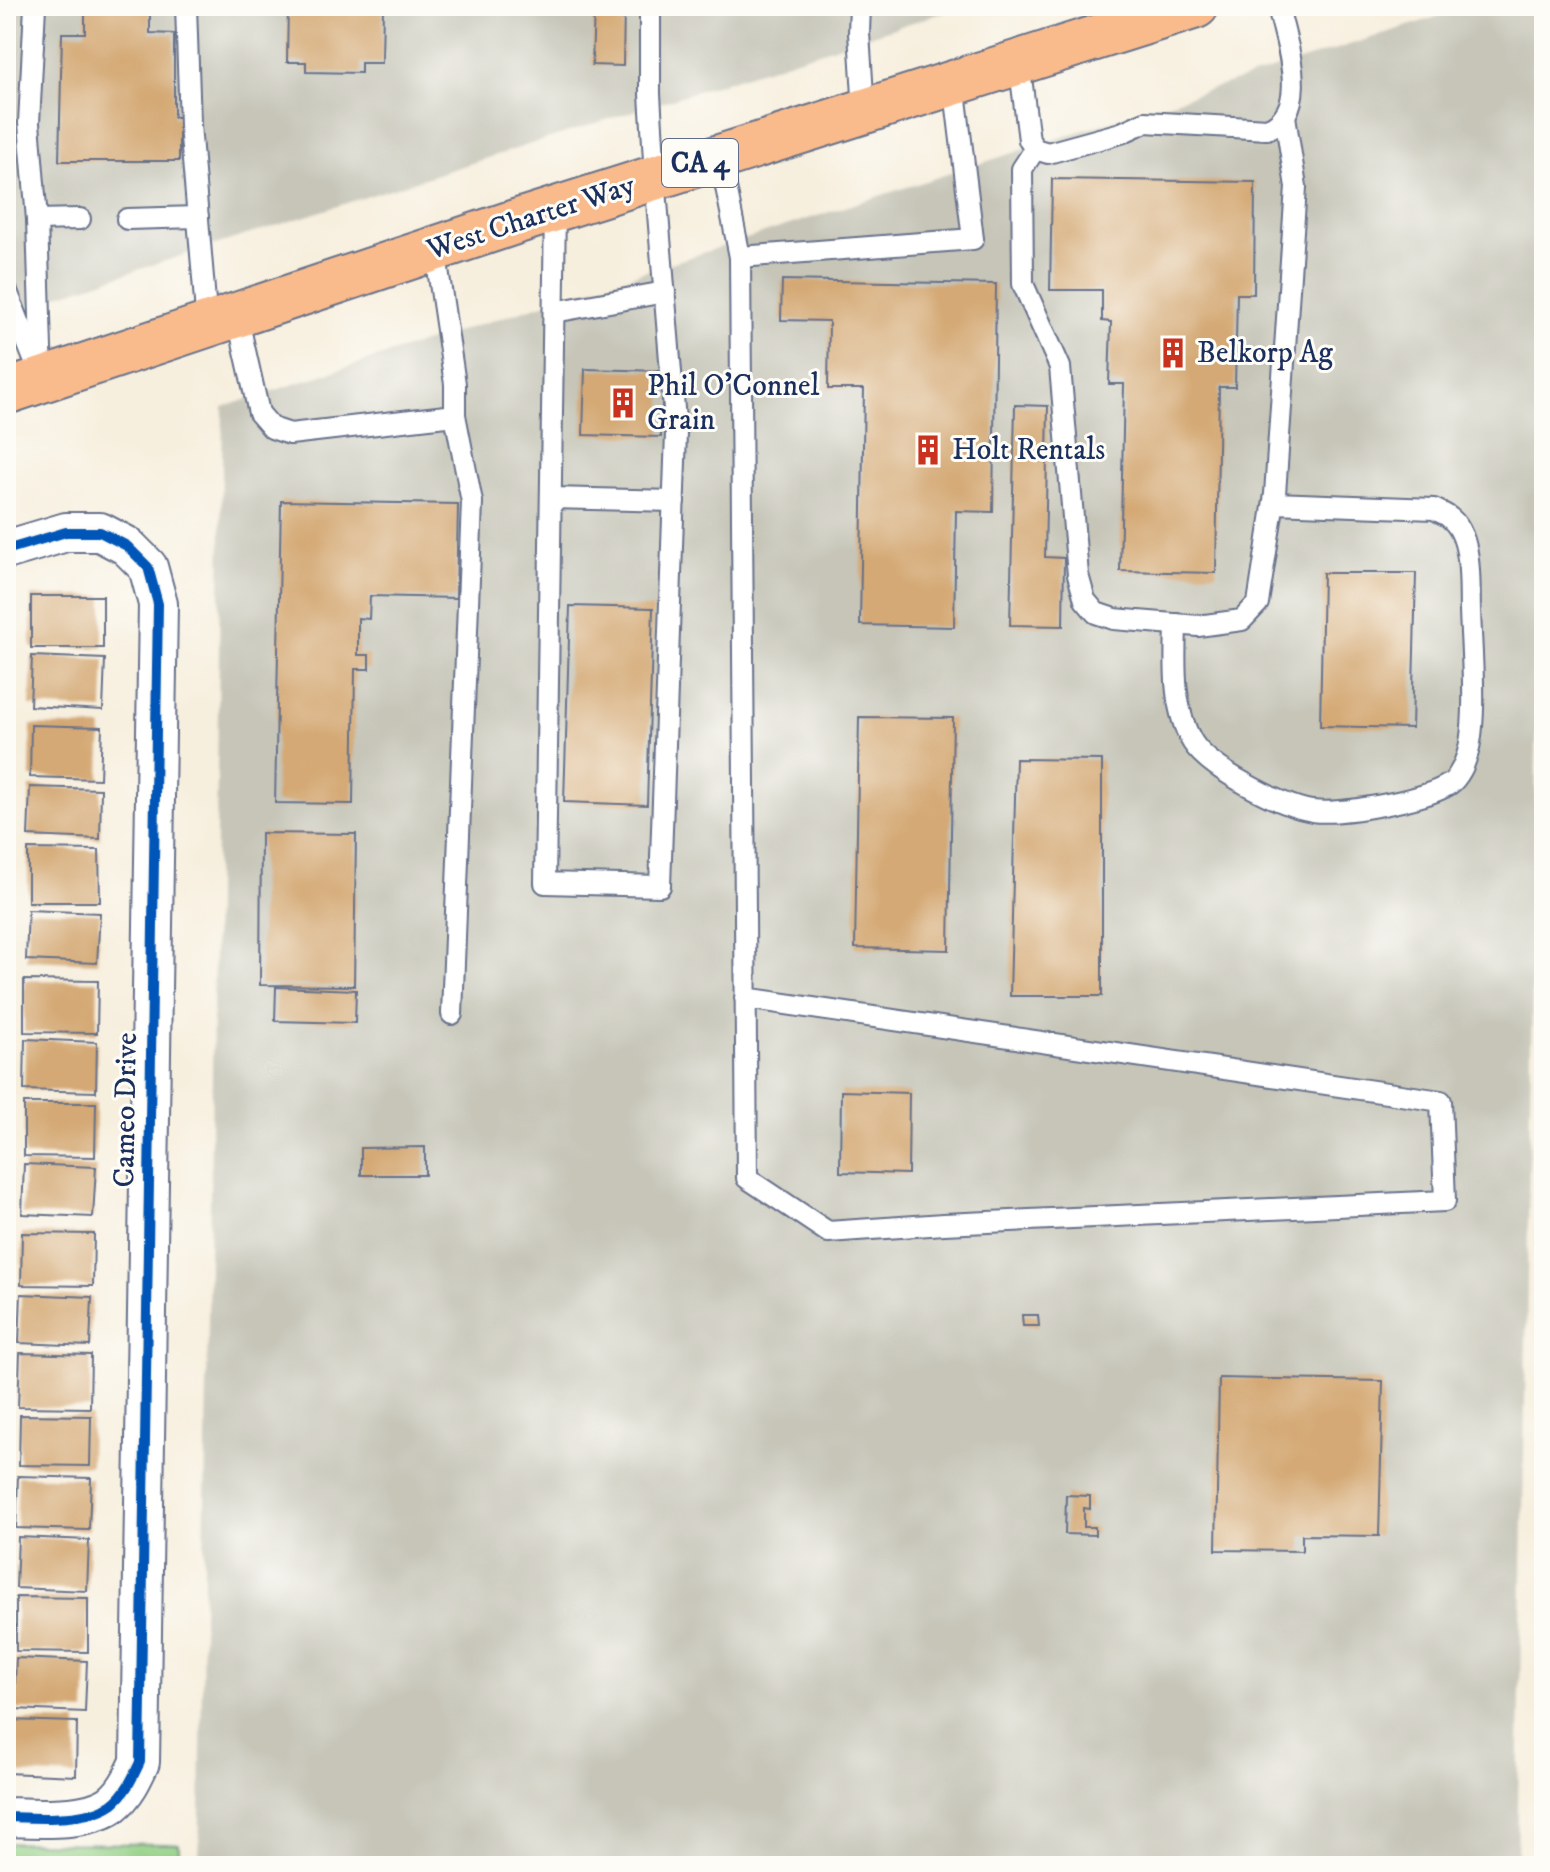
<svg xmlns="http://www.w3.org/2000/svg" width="1550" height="1872" viewBox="0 0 1550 1872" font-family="'IM FELL DW Pica',serif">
<rect width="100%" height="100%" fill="#fdfcf7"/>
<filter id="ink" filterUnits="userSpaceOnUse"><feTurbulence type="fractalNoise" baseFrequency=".0125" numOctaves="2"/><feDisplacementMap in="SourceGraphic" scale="16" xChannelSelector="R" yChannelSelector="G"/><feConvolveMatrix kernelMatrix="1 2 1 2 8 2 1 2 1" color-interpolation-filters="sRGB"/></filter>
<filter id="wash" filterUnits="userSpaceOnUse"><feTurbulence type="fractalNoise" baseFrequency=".006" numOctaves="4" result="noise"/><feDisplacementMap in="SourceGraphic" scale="32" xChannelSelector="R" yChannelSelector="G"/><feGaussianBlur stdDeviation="1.8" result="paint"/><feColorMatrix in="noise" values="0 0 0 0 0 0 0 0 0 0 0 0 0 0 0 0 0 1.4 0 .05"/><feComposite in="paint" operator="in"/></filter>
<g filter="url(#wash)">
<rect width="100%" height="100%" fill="#f7efde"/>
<g fill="#c6c5b8">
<polygon points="6,6 963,6 6,312"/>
<polygon points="1470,6 1544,6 1544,301 1517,1866 199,1866 223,407"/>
</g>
<polygon fill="#93cf84" stroke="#577f71" stroke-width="2" points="6,1843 179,1844 179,1866 6,1866"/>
<g id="blocks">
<g fill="#d4a975">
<polygon points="85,6 150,6 150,33 174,34 174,117 179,117 179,161 59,161 62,33 85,33"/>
<polygon points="288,6 383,6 382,63 361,63 361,73 306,72 306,62 287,62"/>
<polygon points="594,6 624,6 623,66 592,65"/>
<polygon points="1052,179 1255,182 1254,294 1237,294 1235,387 1219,387 1216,573 1120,571 1124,384 1109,384 1111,322 1102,321 1102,290 1050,290"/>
<polygon points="782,280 996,284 993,512 956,511 954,627 860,625 864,389 828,389 829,321 781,320"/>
<polygon points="585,369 663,371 661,437 583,435"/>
<polygon points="1015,405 1048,406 1045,557 1064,558 1063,626 1010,625"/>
<polygon points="281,501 458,504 456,598 370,596 369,619 358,618 358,655 369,655 369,669 355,669 353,804 275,803"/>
<polygon points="1323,573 1416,573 1412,728 1320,726"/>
<rect x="31" y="596" width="72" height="52"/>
<polygon points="570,606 653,608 647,805 564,802"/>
<polygon points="32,656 105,659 103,710 30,706"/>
<polygon points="859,717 953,718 949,950 855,948"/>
<polygon points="31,725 102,727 100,779 30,777"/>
<polygon points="1016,759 1102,760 1102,996 1010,996"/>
<polygon points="30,787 101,789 100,839 28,836"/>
<polygon points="261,833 356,834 354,986 260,985"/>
<polygon points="28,849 99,850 100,902 28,902"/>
<polygon points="28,910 100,913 97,963 26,960"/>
<polygon points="24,980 98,981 97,1033 24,1032"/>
<polygon points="276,987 356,990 355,1023 275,1021"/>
<polygon points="25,1039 97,1042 96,1092 24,1090"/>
<polygon points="841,1091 909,1093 908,1174 840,1172"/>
<polygon points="24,1103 96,1103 95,1157 24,1156"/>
<polygon points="425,1147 425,1175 361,1175 361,1148"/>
<polygon points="24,1164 96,1167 93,1217 22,1214"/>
<polygon points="22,1233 94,1234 93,1286 21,1285"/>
<polygon points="21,1294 92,1297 90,1346 19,1343"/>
<polygon points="1022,1315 1038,1315 1039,1326 1023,1326"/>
<polygon points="20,1353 91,1355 90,1408 18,1407"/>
<polygon points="1219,1378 1383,1381 1379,1536 1302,1535 1302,1551 1216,1550"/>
<polygon points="20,1415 91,1416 90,1466 19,1465"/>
<polygon points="18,1476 91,1478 89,1530 16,1528"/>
<polygon points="1066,1495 1090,1496 1090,1509 1084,1508 1084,1527 1095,1527 1095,1535 1065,1534"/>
<polygon points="18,1537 89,1540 87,1591 16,1588"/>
<polygon points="16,1597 88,1598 88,1652 16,1651"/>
<polygon points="16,1658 87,1661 85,1712 14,1709"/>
<polygon points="6,1720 77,1722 76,1776 6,1773"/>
</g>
</g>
</g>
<g filter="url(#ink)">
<use href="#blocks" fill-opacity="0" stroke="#68728b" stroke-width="2"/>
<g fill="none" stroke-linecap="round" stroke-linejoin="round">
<g stroke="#68728b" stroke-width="24">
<g id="service">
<polyline points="35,6 29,123 37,220 42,380"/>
<polyline points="186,6 190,125 207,325"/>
<polyline points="860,6 859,33 864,111"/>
<path d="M1019,62L1029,140L1035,149L1048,153L1121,133L1145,122L1267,129C1313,111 1285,41 1278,6"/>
<polyline points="1035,149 1022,169 1023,284 1060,367 1078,575 1085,600 1096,613 1114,619 1198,626 1242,620 1258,603 1275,494 1296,187 1285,116"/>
<polyline points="720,157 740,257 973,239 954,83"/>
<polyline points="555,209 545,883 660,886 676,433 655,177 650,94 650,6"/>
<polyline points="127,219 198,217"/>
<polyline points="37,220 80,219"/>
<polyline points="740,257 747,1178 828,1232 944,1224 1445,1201 1441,1101 745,998"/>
<polyline points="6,289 37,367"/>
<polyline points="554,312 665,292"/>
<polyline points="237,315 259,413 272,428 290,434 455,415 455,384 435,249"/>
<polyline points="551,498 674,501"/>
<path d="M1176,624C1175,662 1172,709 1193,743C1210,769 1281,806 1312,811C1341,815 1424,800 1448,785C1455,782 1463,768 1465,761C1479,728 1471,648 1470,610C1469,584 1473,536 1450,518C1446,514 1439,512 1434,509L1274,503"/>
<polyline points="452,1014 472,502 455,415"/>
</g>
</g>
<g stroke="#68728b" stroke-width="42">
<path id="minor" d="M6,550L66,532H100L127,546L148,567L158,604L140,1762C133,1777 126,1793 112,1804C86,1822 36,1818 6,1817"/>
</g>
<g stroke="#68728b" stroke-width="48">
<polyline id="trunk" points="6,392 515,222 1196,6"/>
</g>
<use href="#service" stroke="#fff" stroke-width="20"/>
<use href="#minor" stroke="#fff" stroke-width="38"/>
<use href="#trunk" stroke="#fabb8c" stroke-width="44"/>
<g stroke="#fdfcf7" stroke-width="15">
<path id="cycleway" d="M6,550L66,532H100L127,546L148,567L158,604L140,1762C133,1777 126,1793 112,1804C86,1822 36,1818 6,1817"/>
</g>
<use href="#cycleway" stroke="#0057b8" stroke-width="10"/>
</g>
</g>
<defs>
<g id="building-bare" transform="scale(2.4)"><path d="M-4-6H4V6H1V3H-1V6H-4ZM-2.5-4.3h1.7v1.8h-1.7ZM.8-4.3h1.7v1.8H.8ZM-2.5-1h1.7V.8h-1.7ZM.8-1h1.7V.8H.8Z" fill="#c8321e" stroke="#fdfcf7" stroke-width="2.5" paint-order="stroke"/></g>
</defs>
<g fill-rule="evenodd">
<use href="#building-bare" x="1173" y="353"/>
<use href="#building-bare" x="623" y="403"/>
<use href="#building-bare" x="928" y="450"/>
</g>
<g text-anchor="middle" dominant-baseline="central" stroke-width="6" stroke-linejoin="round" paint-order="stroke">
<rect fill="#fdfcf7" stroke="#5f6c8c" stroke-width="2" x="662" y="139" width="76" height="48" rx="6"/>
<g font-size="28" font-weight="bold" fill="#1b2f5e">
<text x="700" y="163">CA 4</text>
</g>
<g font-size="30" fill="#1b2f5e" stroke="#fdfcf7">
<text transform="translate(531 218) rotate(-18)">West Charter Way</text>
<text transform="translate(126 1110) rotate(-89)">Cameo Drive</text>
</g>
<g font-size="30" fill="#1b2f5e" stroke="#fdfcf7" text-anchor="start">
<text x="1197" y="353">Belkorp Ag</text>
<text x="647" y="386">Phil O'Connel<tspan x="647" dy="34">Grain</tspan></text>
<text x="952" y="450">Holt Rentals</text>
</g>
</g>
<rect width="1550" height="1872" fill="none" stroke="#fdfcf7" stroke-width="32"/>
</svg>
